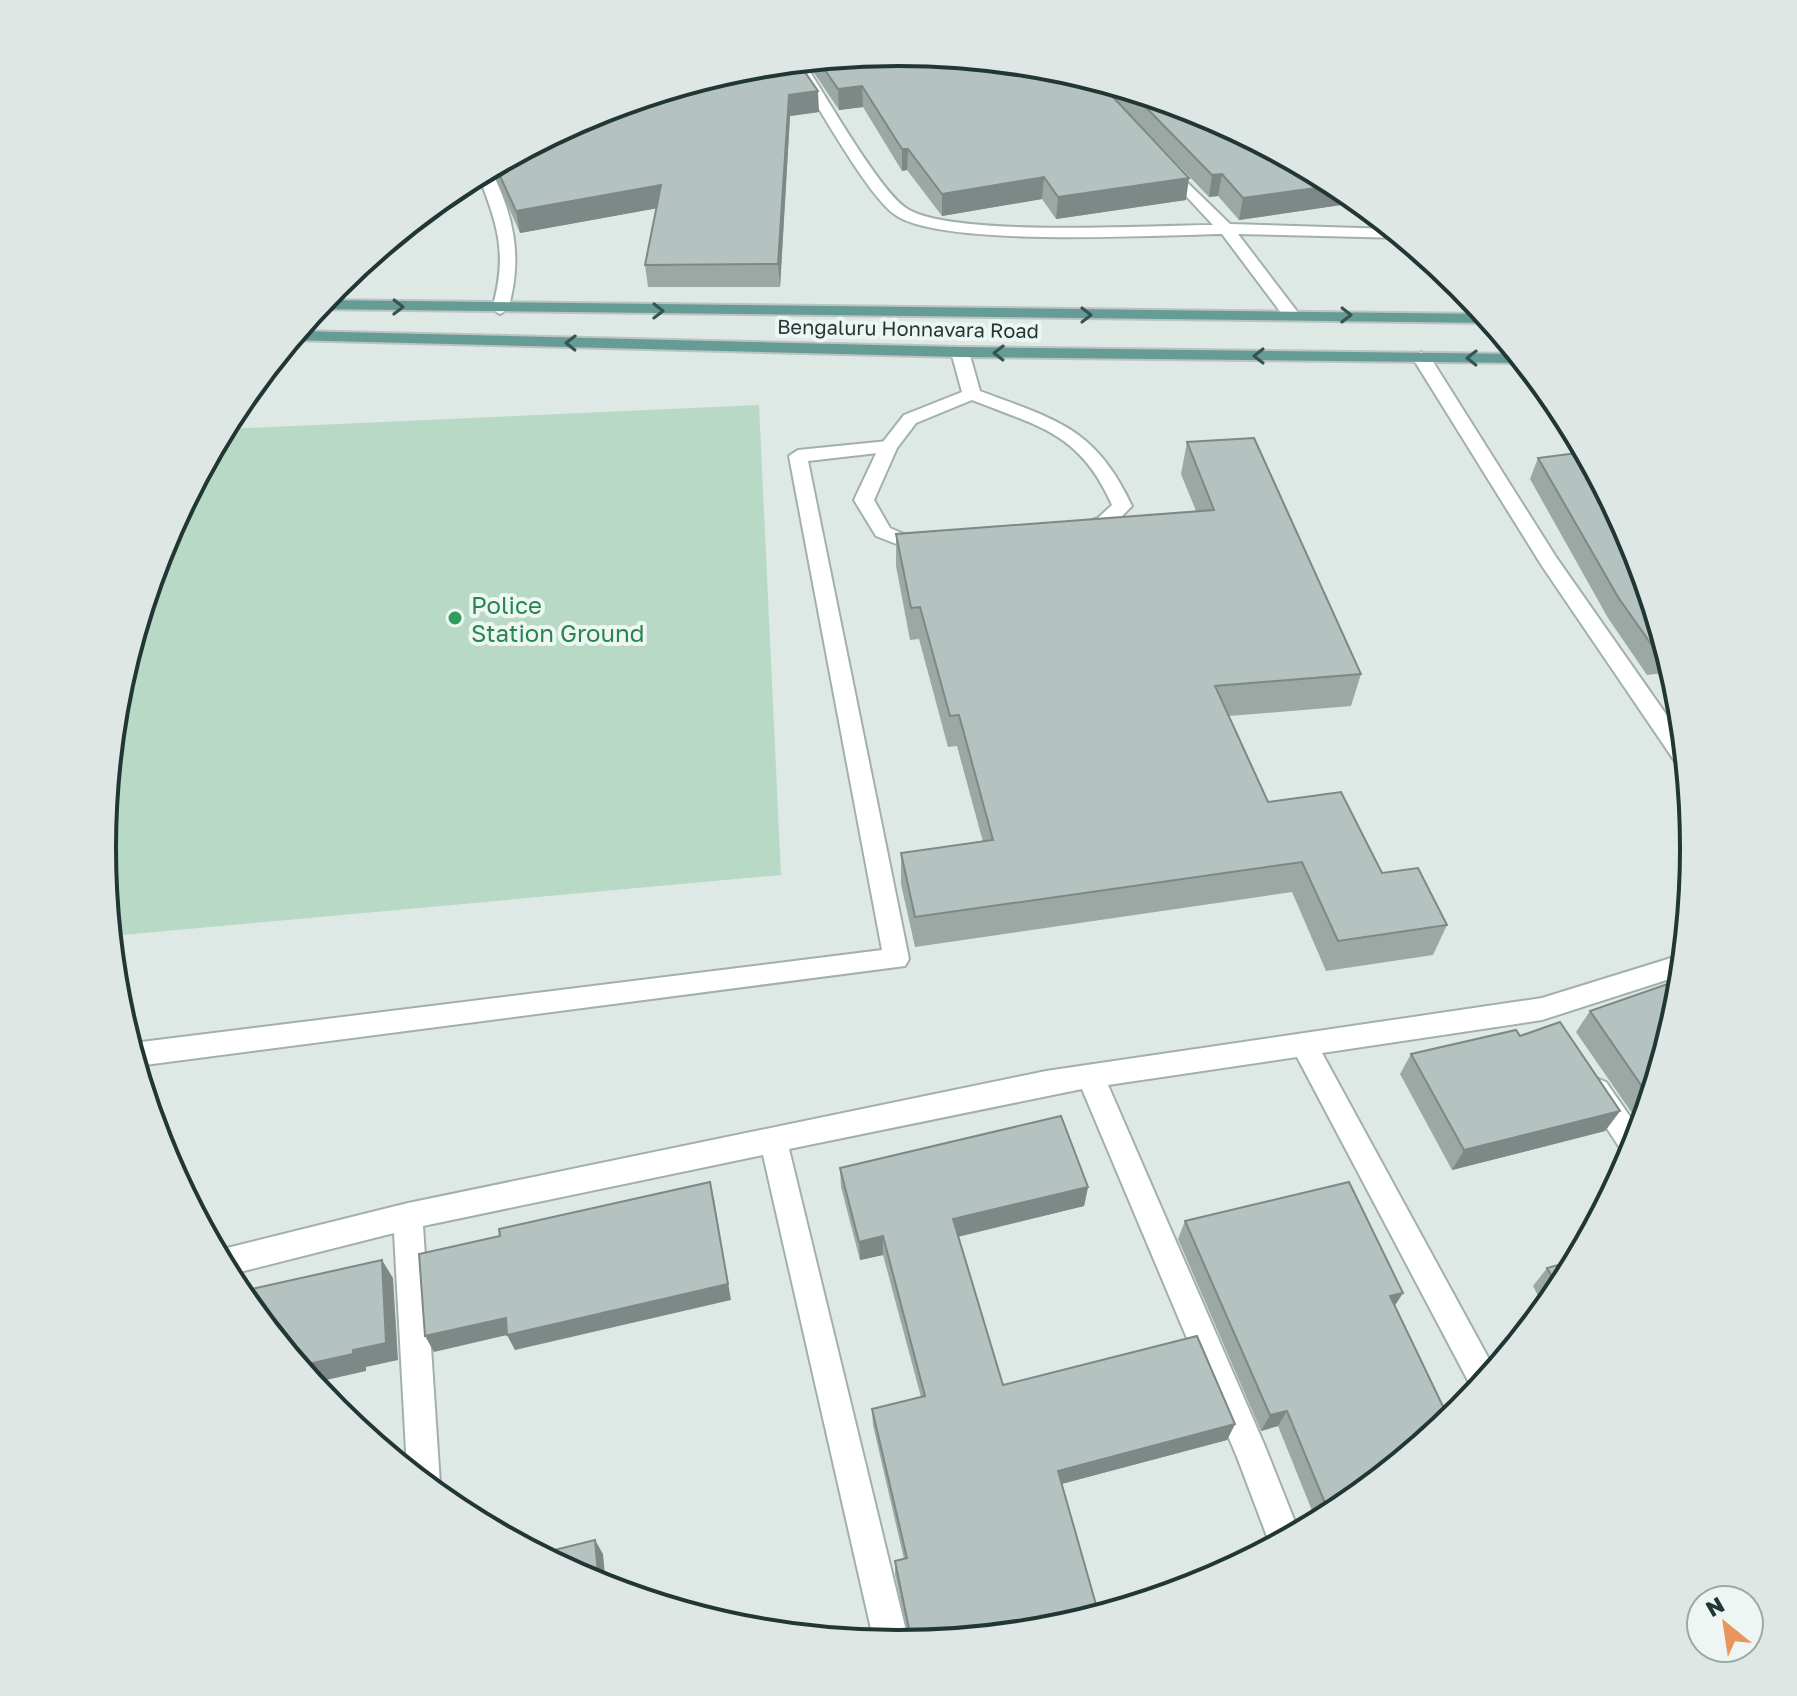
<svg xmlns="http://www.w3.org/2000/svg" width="1797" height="1696" viewBox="0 0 1797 1696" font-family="'Golos Text',sans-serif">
<rect width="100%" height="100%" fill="#dee9e6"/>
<polygon fill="#b8d9c6" points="759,405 781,875 111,936 103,848 118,692 163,543 224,429"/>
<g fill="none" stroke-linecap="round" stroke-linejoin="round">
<g stroke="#a2b0ad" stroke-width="4">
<path id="service" d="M960,347L969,352L980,391C1056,420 1095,427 1132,506L1112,526L1064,543L917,552L876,536L854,500L879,447L904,415L962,392L951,352ZM972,400C1040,427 1080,433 1112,505L1098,518L1062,531L917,540L890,528L874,500L897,448L916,423Z"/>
</g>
<g stroke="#a2b0ad" stroke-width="4">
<g id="minor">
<path d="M795,64H805C826,96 879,190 906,208C950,238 1152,225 1213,225L1161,169V163L1166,162L1230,224L1393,229L1403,238L1238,234L1299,314L1291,319L1285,318L1222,234C1158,235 938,248 894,214C865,192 816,101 793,67Z"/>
<path d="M490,168C514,215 523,258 508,309L500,314L492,309C508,254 498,226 478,174Z"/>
<polygon points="1421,352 1430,357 1556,557 1684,740 1687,768 1678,766 1542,566 1412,357"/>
<polygon points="888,441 895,443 895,451 808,461 909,959 905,966 137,1066 130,1044 133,1043 882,950 789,456 798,450"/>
<polygon points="1684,954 1682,975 1542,1020 1322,1053 1495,1370 1475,1394 1297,1057 1108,1085 1264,1444 1299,1532 1271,1547 1237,1457 1082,1089 789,1149 909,1643 874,1642 763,1155 423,1226 440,1484 436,1494 407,1469 394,1233 228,1275 215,1251 408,1203 1046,1071 1542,998"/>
<polygon points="1596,1078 1606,1082 1640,1131 1631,1158 1625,1156 1582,1090 1586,1082"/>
</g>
</g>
<g stroke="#bcc3c2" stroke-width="4">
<g id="primary">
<polygon points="323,300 1485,314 1493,323 316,309"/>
<polygon points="298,331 960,347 1518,354 1525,363 960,357 290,340"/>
</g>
</g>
<use href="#service" fill="#fff" fill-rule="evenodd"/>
<use href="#minor" fill="#fff" fill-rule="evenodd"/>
<use href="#primary" fill="#659c96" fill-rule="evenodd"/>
</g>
<g fill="#9ba8a4">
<polygon points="899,52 1186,200 1056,219 1042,199 942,216 907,170 902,171 863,107 839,110 806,61"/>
<polygon points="1098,81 1204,113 1341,186 1361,202 1239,220 1218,196 1209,197"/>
<polygon points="594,112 819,112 790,116 780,287 648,287 645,265 657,208 520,233 491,168"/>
<polygon points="1187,442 1361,674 1351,706 1229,716 1268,802 1382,873 1447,925 1433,955 1326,971 1292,892 915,947 901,884 901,853 983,842 957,746 948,747 919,639 910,640 896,566 896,534 1196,511 1181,474"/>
<polygon points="1538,458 1634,544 1679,693 1681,708 1663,673 1647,675 1608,618 1530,479"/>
<polygon points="1679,1004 1645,1116 1636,1119 1576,1032 1590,1011"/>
<polygon points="1520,1036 1620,1111 1605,1131 1452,1170 1400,1074 1411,1054"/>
<polygon points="840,1168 1088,1187 1084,1206 958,1237 1003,1385 1235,1424 1227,1440 1061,1484 1053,1629 910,1643 895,1574 895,1561 904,1559 873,1425 872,1409 921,1397 883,1255 860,1260 841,1187"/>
<polygon points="1185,1221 1395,1306 1340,1510 1317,1523 1278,1426 1261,1431 1178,1239"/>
<polygon points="1547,1268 1560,1291 1545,1309 1533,1286"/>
</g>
<g fill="#7e8886">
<polygon points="862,86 863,107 839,110 838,89"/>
<polygon points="818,91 819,112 790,116 780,287 778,264 789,95"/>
<polygon points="902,149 908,149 907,170 902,171"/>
<polygon points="1222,174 1218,196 1209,197 1212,175"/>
<polygon points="1044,177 1042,199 942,216 942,194"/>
<polygon points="1189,178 1186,200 1056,219 1058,197"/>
<polygon points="661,185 664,207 520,233 516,211"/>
<polygon points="1338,185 1361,202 1239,220 1243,198"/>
<polygon points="397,235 398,241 388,242"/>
<polygon points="1649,1102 1645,1116 1636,1119"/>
<polygon points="1620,1111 1605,1131 1452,1170 1464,1150"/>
<polygon points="1088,1187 1084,1206 952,1238 953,1219"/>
<polygon points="714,1199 731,1300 515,1350 507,1335 434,1352 425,1336"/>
<polygon points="883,1236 883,1255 860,1260 859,1242"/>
<polygon points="382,1260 393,1278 398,1360 366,1367 366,1371 313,1383 299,1366"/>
<polygon points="1403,1293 1392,1310 1390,1296"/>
<polygon points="1287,1411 1278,1426 1261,1431 1270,1415"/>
<polygon points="1235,1424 1227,1440 1054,1486 1058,1471"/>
<polygon points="595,1540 603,1554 606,1587 599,1585"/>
</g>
<g fill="#b4c3bf" stroke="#7e8886" stroke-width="2">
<polygon points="899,52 1054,67 1097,80 1189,178 1058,197 1044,177 942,194 908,149 902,149 862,86 838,89 818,60"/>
<polygon points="798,62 818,91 789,95 778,264 645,265 661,185 516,211 495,165 594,112 744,67"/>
<polygon points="1129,90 1204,113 1338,185 1243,198 1222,174 1212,175"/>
<polygon points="1254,438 1361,674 1215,686 1268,802 1341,792 1382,873 1418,868 1447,925 1338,941 1302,862 915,917 901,853 993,840 959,715 950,716 920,607 911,608 896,534 1214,510 1187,442"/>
<polygon points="1585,452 1634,544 1667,653 1658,654 1618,597 1538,458"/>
<polygon points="1682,979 1679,1004 1650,1098 1590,1011"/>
<polygon points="1560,1022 1620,1111 1464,1150 1411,1054 1516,1030 1520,1036"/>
<polygon points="1061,1116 1088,1187 953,1219 1003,1385 1197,1336 1235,1424 1058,1471 1099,1615 1053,1629 912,1643 895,1561 907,1558 872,1409 925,1396 883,1236 859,1242 840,1168"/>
<polygon points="710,1182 728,1284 507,1335 506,1318 425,1336 419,1254 500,1236 499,1229"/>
<polygon points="1349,1182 1403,1293 1390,1296 1450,1421 1340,1510 1330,1515 1287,1411 1270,1415 1185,1221"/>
<polygon points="382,1260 386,1343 353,1350 353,1354 299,1366 238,1292"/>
<polygon points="1576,1260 1560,1291 1547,1268"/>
<polygon points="595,1540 599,1585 593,1583 538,1554"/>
</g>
<defs><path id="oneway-chevron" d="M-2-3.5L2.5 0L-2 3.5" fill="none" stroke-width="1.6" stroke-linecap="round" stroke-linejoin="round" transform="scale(2)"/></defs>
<g stroke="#355552">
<use href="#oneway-chevron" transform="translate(398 307) rotate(1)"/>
<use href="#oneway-chevron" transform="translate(658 311) rotate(1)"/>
<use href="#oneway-chevron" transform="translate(1086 315)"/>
<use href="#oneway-chevron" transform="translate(1346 315) rotate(1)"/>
<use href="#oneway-chevron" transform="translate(571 343) rotate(-179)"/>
<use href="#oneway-chevron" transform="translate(999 353) rotate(-179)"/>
<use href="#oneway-chevron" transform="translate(1259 356) rotate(-180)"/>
<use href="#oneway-chevron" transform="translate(1472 358) rotate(-179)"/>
</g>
<circle fill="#2e9e5b" stroke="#eef6f3" stroke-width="3" cx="455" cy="618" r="8"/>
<g text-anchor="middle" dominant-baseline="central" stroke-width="8" stroke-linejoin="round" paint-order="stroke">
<g font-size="20" fill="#213735" stroke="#eef6f3">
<text transform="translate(908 328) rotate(1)">Bengaluru Honnavara Road</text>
</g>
<g font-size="24" fill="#27864d" stroke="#eef6f3" text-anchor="start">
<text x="471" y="604">Police<tspan x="471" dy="28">Station Ground</tspan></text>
</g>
</g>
<path d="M0 0H1797V1696H0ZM116 848a782 782 0 1 1 1564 0a782 782 0 1 1-1564 0Z" fill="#dee7e4" fill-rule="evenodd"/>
<path fill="none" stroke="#213735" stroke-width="4" d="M116 848a782 782 0 1 1 1564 0a782 782 0 1 1-1564 0Z"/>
<g transform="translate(1725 1624) rotate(330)"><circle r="38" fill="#eef6f3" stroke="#9caaa7" stroke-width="2"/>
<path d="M0-6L14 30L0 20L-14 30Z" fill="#e9955c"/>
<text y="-12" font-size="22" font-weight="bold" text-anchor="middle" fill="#213735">N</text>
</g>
</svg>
